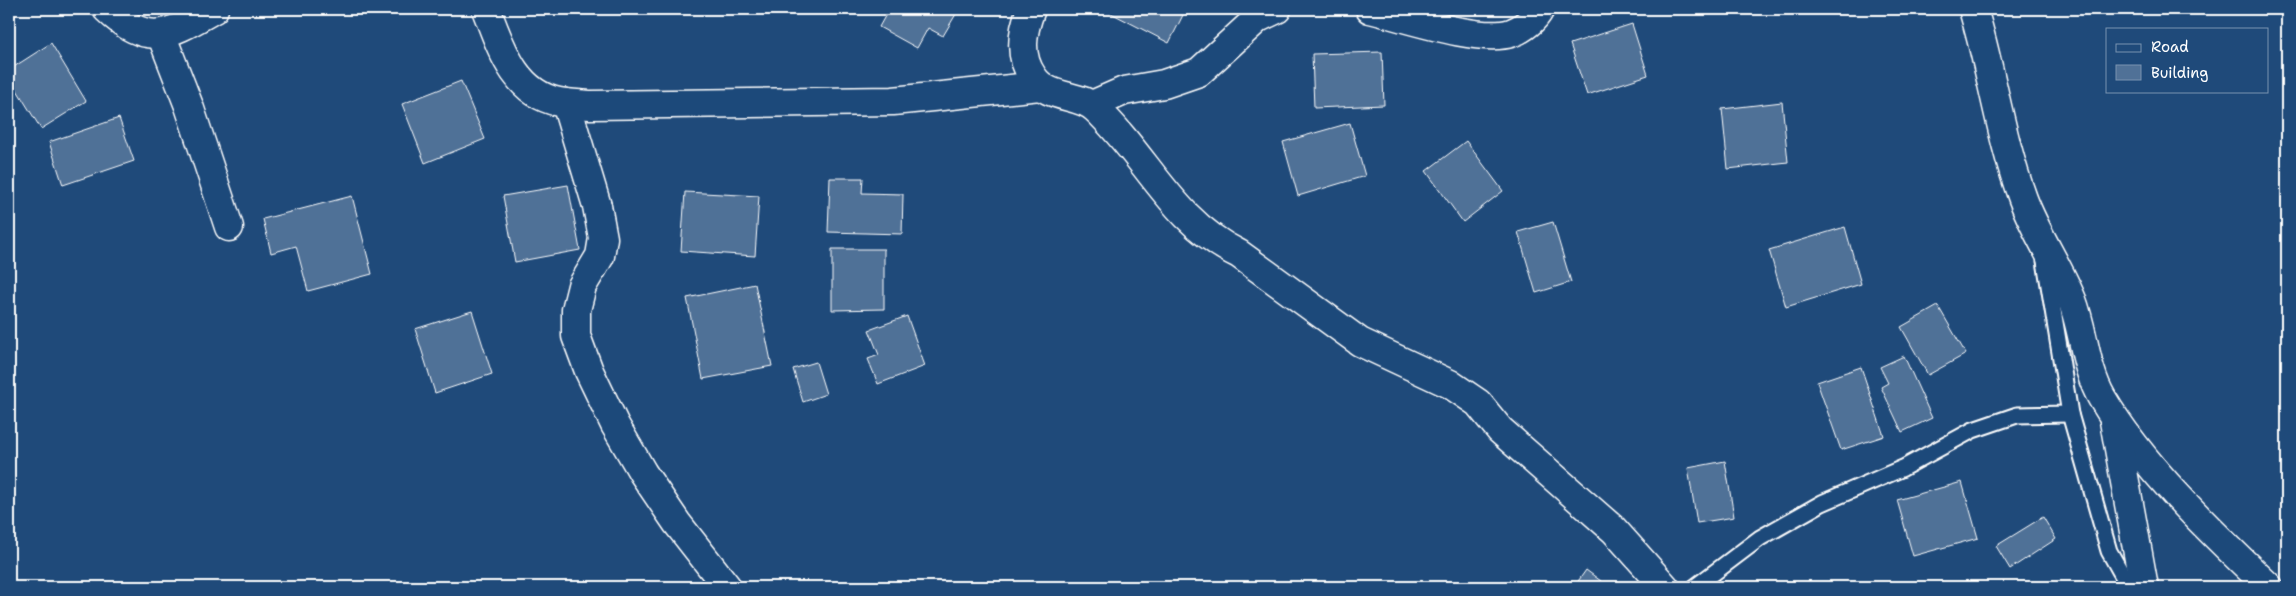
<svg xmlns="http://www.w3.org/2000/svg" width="2296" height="596" viewBox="0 0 2296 596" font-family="'Shantell Sans',sans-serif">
<rect width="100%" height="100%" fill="#1f4a7a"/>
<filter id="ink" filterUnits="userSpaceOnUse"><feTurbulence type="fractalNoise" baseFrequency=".02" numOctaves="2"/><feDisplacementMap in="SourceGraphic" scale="10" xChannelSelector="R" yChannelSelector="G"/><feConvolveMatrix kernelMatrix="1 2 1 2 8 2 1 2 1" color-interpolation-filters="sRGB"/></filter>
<g filter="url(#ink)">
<g fill="#507197" stroke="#fff">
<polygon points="889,9 959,9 943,36 928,28 917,48 879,27"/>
<polygon points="1111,9 1186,9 1169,43 1109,12"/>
<polygon points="1632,24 1648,75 1587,95 1570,44"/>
<polygon points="51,43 86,101 41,129 9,77 9,70"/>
<polygon points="1382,52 1384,105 1314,108 1312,54"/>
<polygon points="461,81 485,139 425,163 402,104"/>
<polygon points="1782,102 1788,162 1728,169 1722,109"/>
<polygon points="119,118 134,161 63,185 49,142"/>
<polygon points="1350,123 1365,176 1298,196 1283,142"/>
<polygon points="1466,141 1503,191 1463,222 1426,171"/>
<polygon points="830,178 863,178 862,193 903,194 902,234 828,232"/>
<polygon points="568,185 580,250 515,262 503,196"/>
<polygon points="685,192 759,196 755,256 681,251"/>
<polygon points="352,196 372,274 308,291 296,246 271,253 263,219"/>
<polygon points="1553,222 1571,282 1536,293 1518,232"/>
<polygon points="1845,227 1861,284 1786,307 1769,250"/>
<polygon points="832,249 884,249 884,309 832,310"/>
<polygon points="755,284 772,366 703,379 687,298"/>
<polygon points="1938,306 1966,354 1928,375 1901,327"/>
<polygon points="472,311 492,374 435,393 415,329"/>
<polygon points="907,316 925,366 878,384 868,359 879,355 869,330"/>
<polygon points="1904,356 1932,418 1902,432 1881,387 1888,383 1880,367"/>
<polygon points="816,362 826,394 803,402 793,369"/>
<polygon points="1861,367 1884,436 1841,450 1817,382"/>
<polygon points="1725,461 1734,517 1697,523 1688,468"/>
<polygon points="1962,482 1978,538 1913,556 1897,500"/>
<polygon points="2043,517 2056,539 2010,569 1996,546"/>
<polygon points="1586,570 1609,587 1574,587"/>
</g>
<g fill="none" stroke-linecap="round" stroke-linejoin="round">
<g stroke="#fff" stroke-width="19">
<g id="lane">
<polyline points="2045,261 2070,414 2109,551 2129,587"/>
<polyline points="1695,587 1760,538 1822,503 1903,468 1973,430 2017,415 2070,414"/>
</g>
</g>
<g stroke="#fff" stroke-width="31">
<g id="street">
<path d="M107,9C149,49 170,34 214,9"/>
<path d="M486,9C501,47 514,93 559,102C569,104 581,104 591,105L893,101L1040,86"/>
<path d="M1031,9C1022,32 1018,56 1033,77C1048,100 1080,93 1096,109C1147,157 1173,222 1239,254L1360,342L1450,384L1478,403L1500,430L1614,530L1665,587"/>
<path d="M1370,9C1404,17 1479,43 1511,33C1523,29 1535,19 1540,9"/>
<path d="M1973,9C1992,71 2000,137 2023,199C2036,234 2058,265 2072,300C2084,331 2085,369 2102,398C2142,466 2211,532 2269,587"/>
<polyline points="161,34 189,106 229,227"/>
<polyline points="566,103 597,206 603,238 600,256 582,286 576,310 576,336 589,371 615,425 643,473 677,523 727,587"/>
<polyline points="1092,105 1124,91 1164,84 1199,72 1258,18 1277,9"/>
<polyline points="2114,421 2144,587"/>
</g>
</g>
<use href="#lane" stroke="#1f4a7a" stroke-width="15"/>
<use href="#street" stroke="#1f4a7a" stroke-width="28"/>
</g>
</g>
<rect width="2296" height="596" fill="none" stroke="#1f4a7a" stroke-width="30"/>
<rect x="15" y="15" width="2266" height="566" fill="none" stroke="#fff" stroke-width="2" filter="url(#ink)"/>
<rect x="2106" y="28" width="162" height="65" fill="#1f4a7a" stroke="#7992af"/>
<rect x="2116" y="44" width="25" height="8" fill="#1f4a7a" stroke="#7992af"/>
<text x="2151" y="52" font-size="15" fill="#ffffff">Road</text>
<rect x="2116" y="65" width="25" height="15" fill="#507197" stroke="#7992af"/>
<text x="2151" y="78" font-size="15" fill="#ffffff">Building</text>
</svg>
